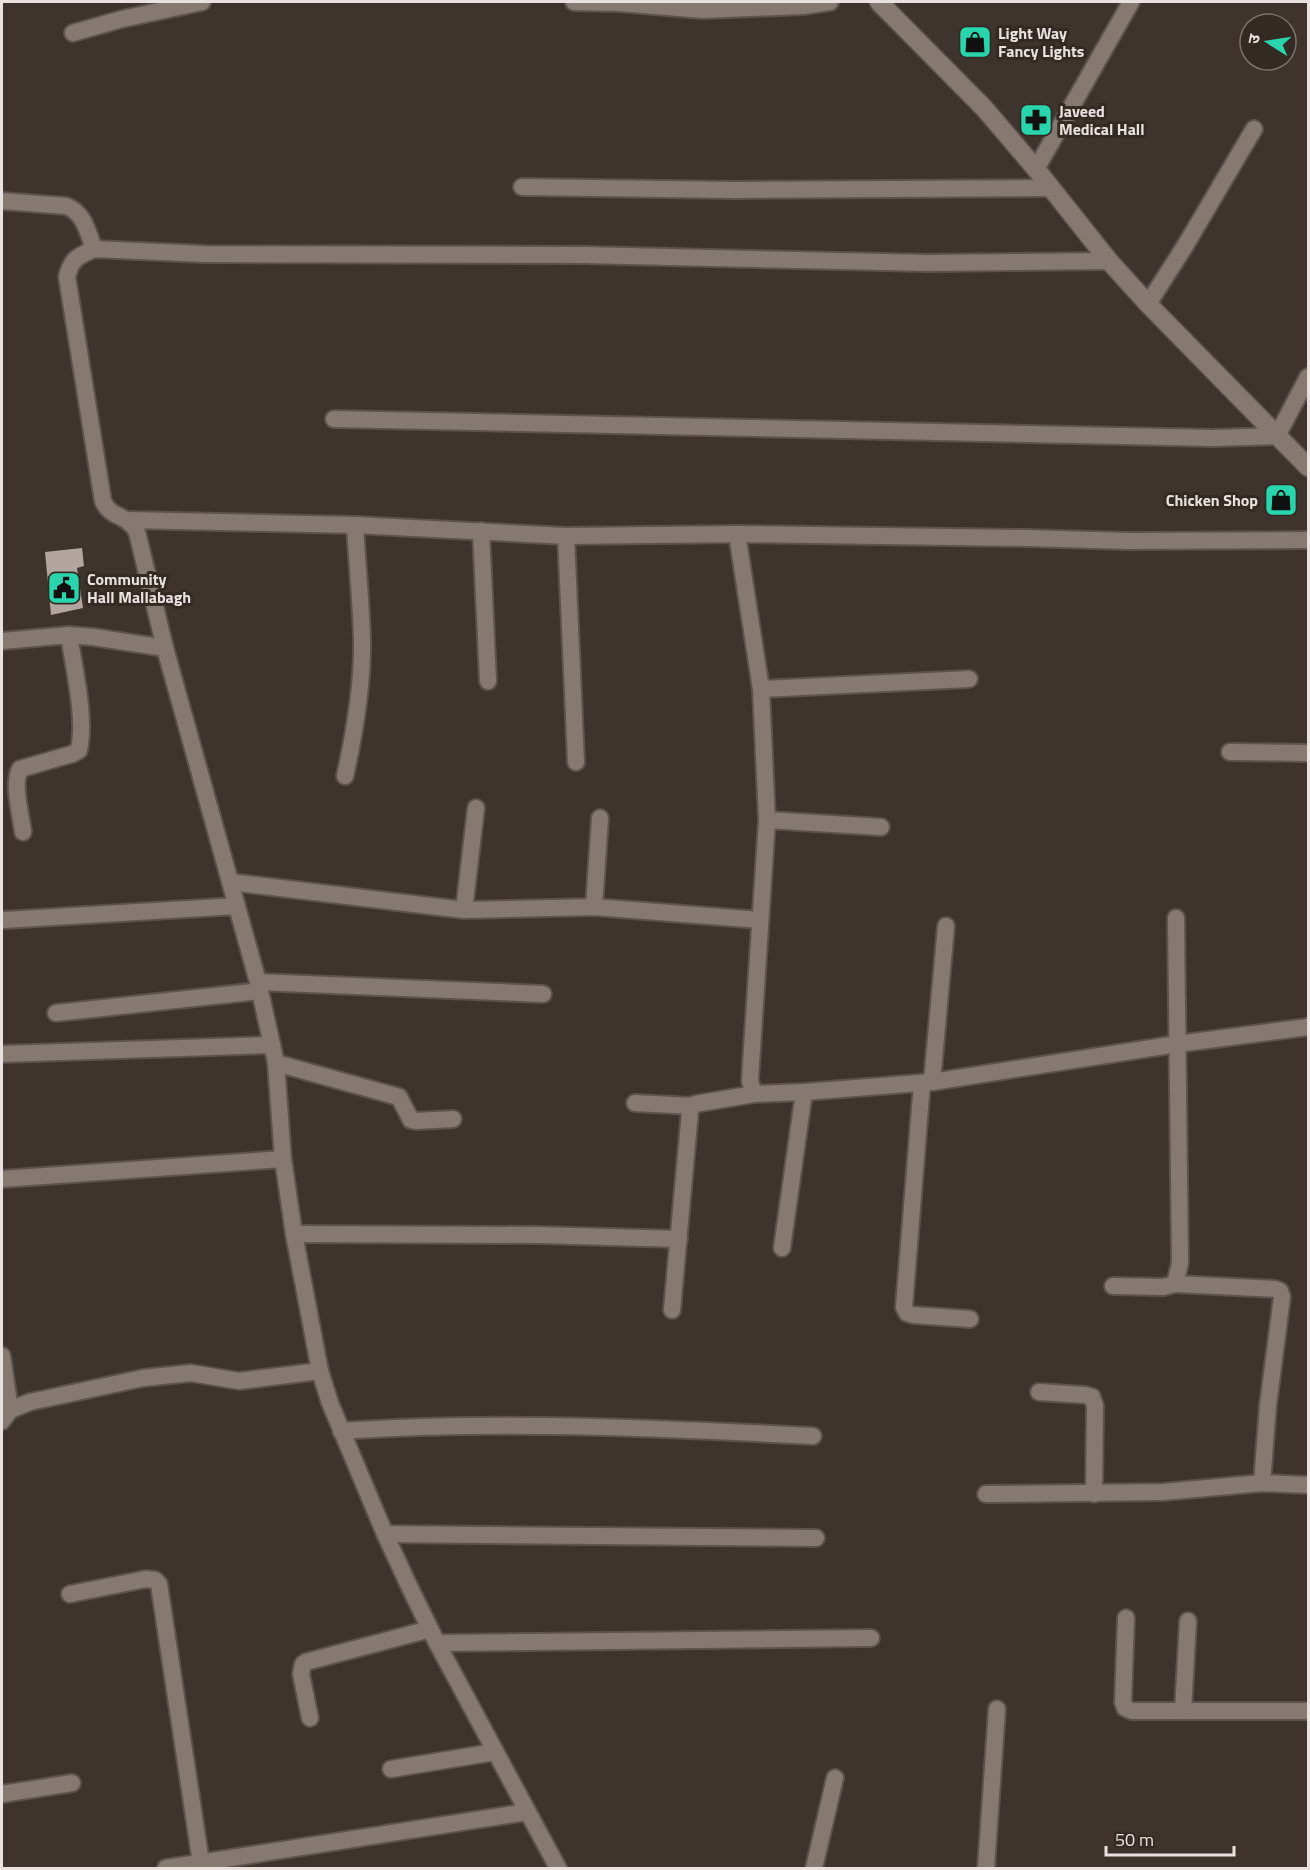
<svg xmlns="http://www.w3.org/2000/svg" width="1310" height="1870" viewBox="0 0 1310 1870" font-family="'Titillium Web','Noto Sans Devanagari',sans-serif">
<rect width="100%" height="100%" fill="#3f342d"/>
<polygon fill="#b3a69e" points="82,548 84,566 77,568 83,608 51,615 45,552"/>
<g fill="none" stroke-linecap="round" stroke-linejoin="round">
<g stroke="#5c524e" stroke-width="20">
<g id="minor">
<polyline points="574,2 619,3 703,10 803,6 830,2"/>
<polyline points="73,33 122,19 202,2"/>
<polyline points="1036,169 1131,2"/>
<polyline points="522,187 734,190 1049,188"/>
<path d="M2,201L66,206C84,212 88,233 94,249"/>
<polyline points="1148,304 1185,246 1254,129"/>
<polyline points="334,419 1213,438 1277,436 1308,377"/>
<polyline points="127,520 355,525 566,536 737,534 1026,538 1129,541 1308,540"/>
<polyline points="481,531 488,681"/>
<polyline points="737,534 761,689 767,820 751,1064 750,1081 754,1094"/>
<polyline points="566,536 576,762"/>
<polyline points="2,641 69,635 93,637 165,648"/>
<polyline points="761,689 969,679"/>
<polyline points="1230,752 1308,753"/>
<path d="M345,776C355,731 363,685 362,639C361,601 357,563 355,525"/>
<polyline points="767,820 881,827"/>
<path d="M23,832C21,815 12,784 20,769L72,754L79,750C86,717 74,669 69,635"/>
<polyline points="230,882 464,910 594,907 760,920"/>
<polyline points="594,907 600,818"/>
<polyline points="464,910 476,808"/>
<polyline points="4,920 237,906"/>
<polyline points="258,982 543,994"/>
<polyline points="56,1013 260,991"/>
<polyline points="2,1054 272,1045"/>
<polyline points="276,1063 399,1097 411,1120 416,1121 453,1119"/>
<polyline points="932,1082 946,926"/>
<polyline points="922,1083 904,1307 907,1313 913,1315 970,1319"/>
<polyline points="635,1103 692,1106"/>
<polyline points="2,1179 283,1159"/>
<polyline points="294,1234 540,1235 679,1239"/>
<polyline points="782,1248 804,1092"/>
<polyline points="1175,1284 1275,1289 1280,1291 1282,1297 1268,1405 1262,1483"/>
<polyline points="1113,1286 1163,1287 1175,1284 1180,1263 1176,918"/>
<polyline points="672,1310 690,1111 692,1106 695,1104 754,1094 804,1092 932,1082 1177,1044 1308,1027"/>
<polyline points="2,1356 10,1410"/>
<polyline points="1039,1392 1085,1395 1092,1397 1095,1406 1094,1494"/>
<polyline points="2,1421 10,1410 30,1402 143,1378 191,1373 239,1381 320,1371"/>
<path d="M341,1431C499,1420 656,1428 813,1436"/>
<polyline points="986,1494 1163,1492 1262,1483 1308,1485"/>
<polyline points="385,1534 816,1538"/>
<polyline points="70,1594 146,1579 155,1580 159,1584 201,1863"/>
<polyline points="1126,1618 1123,1702 1125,1708 1132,1711 1308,1711"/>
<polyline points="437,1643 871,1638"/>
<polyline points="1183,1711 1188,1621"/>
<polyline points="310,1718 301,1674 303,1664 306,1662 430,1629"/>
<polyline points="391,1769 495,1752"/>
<polyline points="2,1794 72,1783"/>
<polyline points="166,1868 527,1812"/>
<path d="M558,1868L437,1643L410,1588L385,1534L330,1403L320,1371L294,1234L283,1159L276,1063L258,982L165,648L137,532C126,513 111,519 103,501L67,277C71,259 78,256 94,249L205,254L585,255L928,263L1109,261"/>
<polyline points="814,1868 835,1778"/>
<polyline points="986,1868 997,1709"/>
</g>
</g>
<g stroke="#5c524e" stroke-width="21">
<polyline id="tertiary" points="879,2 984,108 1036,169 1109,261 1148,304 1308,467"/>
</g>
<use href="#minor" stroke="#867972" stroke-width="16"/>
<use href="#tertiary" stroke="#867972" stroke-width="18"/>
</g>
<defs>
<g id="shop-square" transform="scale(1.725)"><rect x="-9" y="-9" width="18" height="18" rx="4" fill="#29d5ad" stroke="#342a24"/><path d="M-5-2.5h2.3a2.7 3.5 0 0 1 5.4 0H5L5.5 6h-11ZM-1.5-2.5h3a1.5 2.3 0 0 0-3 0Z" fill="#111"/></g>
<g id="pharmacy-square" transform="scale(1.725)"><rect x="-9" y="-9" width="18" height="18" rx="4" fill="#29d5ad" stroke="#342a24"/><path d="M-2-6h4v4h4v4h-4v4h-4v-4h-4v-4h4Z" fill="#111"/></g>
<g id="civic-square" transform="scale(1.725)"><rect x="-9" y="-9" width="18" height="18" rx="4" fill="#29d5ad" stroke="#342a24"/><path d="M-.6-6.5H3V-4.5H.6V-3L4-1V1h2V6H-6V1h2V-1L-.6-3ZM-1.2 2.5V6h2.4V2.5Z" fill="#111"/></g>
</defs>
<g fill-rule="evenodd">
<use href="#shop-square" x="975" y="42"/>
<use href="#pharmacy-square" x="1036" y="120"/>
<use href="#shop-square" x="1281" y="500"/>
<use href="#civic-square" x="64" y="588"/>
</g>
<g text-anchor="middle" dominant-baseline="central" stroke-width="6" stroke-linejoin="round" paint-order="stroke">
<g font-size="16" font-weight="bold" fill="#e9e1dd" stroke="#342a24" text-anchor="start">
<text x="998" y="33">Light Way<tspan x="998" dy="18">Fancy Lights</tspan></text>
<text x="1059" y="111">Javeed<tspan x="1059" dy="18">Medical Hall</tspan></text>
<text x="1258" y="500" text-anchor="end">Chicken Shop</text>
<text x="87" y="579">Community<tspan x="87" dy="18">Hall Mallabagh</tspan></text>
</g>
</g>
<rect width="1310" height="1870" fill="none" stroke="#e9e1dd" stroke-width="6"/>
<g transform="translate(1268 42) rotate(282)"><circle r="28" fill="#342a24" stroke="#7c736e" stroke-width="1.5"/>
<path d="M0-4.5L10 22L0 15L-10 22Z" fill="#29d5ad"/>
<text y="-9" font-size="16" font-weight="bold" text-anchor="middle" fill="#e9e1dd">उ</text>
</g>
<path d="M1106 1846v9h128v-9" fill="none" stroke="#e9e1dd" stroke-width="3"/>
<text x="1115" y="1846" font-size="18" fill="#e9e1dd" stroke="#342a24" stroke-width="4.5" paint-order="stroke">50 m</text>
</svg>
